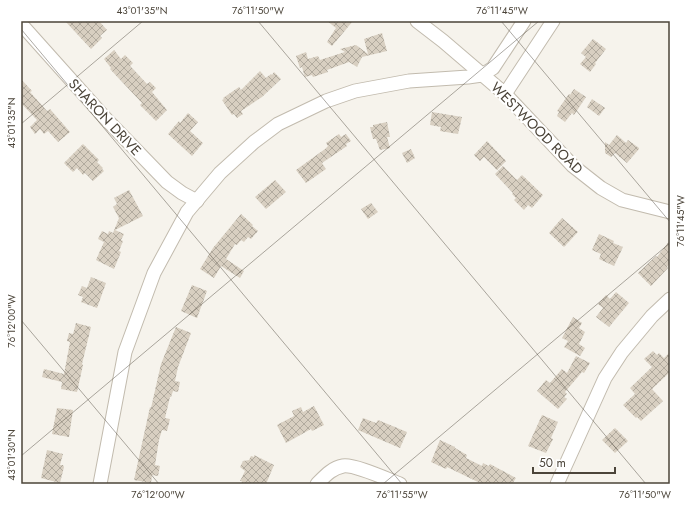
<svg xmlns="http://www.w3.org/2000/svg" width="691" height="505" viewBox="0 0 691 505" font-family="Jost,sans-serif">
<defs>
<pattern id="building-cross-hatch" width="8" height="8" patternUnits="userSpaceOnUse"><rect width="8" height="8" fill="#d8cfc1"/><path d="M0 0l8 8M0 8l8-8" fill="none" stroke="#b1aa9e"/></pattern>
</defs>
<rect width="100%" height="100%" fill="#f6f3ec"/>
<g fill="url(#building-cross-hatch)">
<polygon points="65,21 99,21 107,30 100,36 102,38 91,49"/>
<polygon points="327,21 353,21 332,46 327,42 336,28"/>
<polygon points="382,33 387,51 362,57 357,67 349,62 327,70 328,72 313,77 312,75 305,77 302,67 300,68 296,56 306,52 308,59 318,56 320,60 345,52 340,49 356,45 368,54 364,39"/>
<polygon points="593,39 606,49 595,63 596,64 590,72 580,64 586,57 581,53"/>
<polygon points="114,50 121,59 125,55 133,63 130,66 147,84 150,82 156,88 152,92 167,110 156,121 140,105 142,103 110,69 111,68 104,59"/>
<polygon points="260,71 266,78 271,74 272,75 274,72 281,79 262,97 241,111 243,114 237,118 234,114 232,115 222,100 224,99 223,98 239,87 241,90"/>
<polygon points="21,79 32,91 30,92 47,111 50,109 70,132 58,142 48,131 44,134 40,129 35,134 30,127 37,120 21,103"/>
<polygon points="574,89 586,97 574,115 572,113 565,122 557,116 559,112 557,111 569,94 570,95"/>
<polygon points="592,99 605,108 599,116 587,107"/>
<polygon points="432,112 462,117 458,134 440,131 441,127 430,125"/>
<polygon points="188,113 198,122 190,131 203,143 192,156 168,134 179,121 180,123"/>
<polygon points="387,122 390,137 387,137 390,148 380,150 376,139 373,139 370,127 373,127 373,125"/>
<polygon points="339,134 341,137 346,134 351,141 346,144 347,146 322,163 326,169 306,183 296,170 325,149 328,146 326,143"/>
<polygon points="617,135 626,143 628,140 639,148 639,149 627,163 615,153 611,157 605,153 605,142 609,145"/>
<polygon points="487,141 506,161 497,170 484,157 480,161 474,155"/>
<polygon points="83,144 99,160 97,162 103,168 102,169 104,171 93,181 85,173 83,175 77,168 73,172 64,163"/>
<polygon points="411,149 415,158 407,163 402,153"/>
<polygon points="503,166 517,180 522,175 543,195 532,208 528,205 524,210 514,200 516,198 512,194 513,193 495,174"/>
<polygon points="275,180 286,192 266,209 255,197"/>
<polygon points="129,190 143,216 115,230 124,234 121,240 123,241 119,251 121,252 114,269 96,260 104,242 98,239 102,231 108,234 109,231 113,233 119,218 113,207 117,204 114,198"/>
<polygon points="371,203 378,212 368,219 361,209"/>
<polygon points="241,214 253,225 252,226 258,231 251,239 248,237 244,242 241,240 237,245 235,244 226,259 244,271 240,278 221,266 214,278 200,269 213,248"/>
<polygon points="562,218 578,232 564,247 549,233"/>
<polygon points="599,234 614,241 613,243 623,247 614,266 599,259 601,254 592,250"/>
<polygon points="670,240 670,263 667,267 668,268 651,286 638,273 656,256 657,257"/>
<polygon points="91,277 106,283 97,308 81,302 83,297 78,295 82,286 87,288"/>
<polygon points="192,285 207,291 197,318 181,311"/>
<polygon points="616,292 629,303 609,327 596,317 603,308 598,304 606,295 610,299"/>
<polygon points="573,317 582,323 579,328 585,332 579,344 585,348 580,356 564,347 568,341 562,338"/>
<polygon points="76,323 91,327 82,364 83,365 77,392 61,389 62,382 42,377 44,369 64,374 70,342 67,341 69,333 73,334"/>
<polygon points="176,327 191,333 178,367 175,381 180,382 178,392 173,391 171,397 170,397 165,418 170,419 167,431 162,430 159,440 155,465 160,466 158,476 152,475 151,483 134,480 150,407 151,408 161,364"/>
<polygon points="653,351 657,355 659,353 664,358 670,352 670,372 652,389 663,401 641,421 637,417 636,418 623,405 635,394 630,388 652,367 644,359"/>
<polygon points="576,356 590,363 584,373 582,372 565,392 567,394 564,397 567,399 558,409 537,391 546,380 550,383 562,369 567,373"/>
<polygon points="314,406 324,425 312,431 311,429 286,443 277,425 294,416 292,411 301,407 303,412"/>
<polygon points="57,408 73,410 69,437 52,434"/>
<polygon points="542,415 558,422 551,438 553,439 546,453 528,446"/>
<polygon points="363,418 376,423 378,420 407,432 400,448 358,430"/>
<polygon points="615,428 628,441 615,453 602,440"/>
<polygon points="440,440 455,447 455,448 467,455 466,458 482,466 483,463 489,466 490,464 516,478 512,484 482,484 447,467 446,469 431,462"/>
<polygon points="47,450 63,454 60,465 63,465 64,467 60,483 41,478"/>
<polygon points="254,455 274,465 266,484 241,484 242,481 240,481 245,471 240,467 243,461 249,460 251,456 254,457"/>
</g>
<g fill="none" stroke-linecap="round" stroke-linejoin="round">
<g stroke="#c2bbae" stroke-width="15">
<g id="minor">
<polyline points="417,21 443,41 505,94 573,166 601,188 622,200 670,212"/>
<polyline points="21,24 106,119 167,182 182,193 197,201"/>
<polyline points="505,94 553,21"/>
<polyline points="100,484 125,352 154,273 187,212 220,173 254,142 278,124 326,101 355,91 409,81 468,77 482,75 493,68 524,21"/>
<path d="M317,484C325,476 332,468 343,466C354,464 389,480 400,484"/>
<polyline points="557,484 605,378 622,352 652,316 670,299"/>
</g>
</g>
<use href="#minor" stroke="#fff" stroke-width="13"/>
</g>
<path fill="none" stroke="#4b4439" stroke-width="1" stroke-opacity="0.45" d="M258,21L646,484M501,21L670,222M21,29L402,484M21,124L143,21M21,320L159,484M21,456L539,21M383,484L670,243"/>
<g text-anchor="middle" dominant-baseline="central" stroke-width="4" stroke-linejoin="round" paint-order="stroke">
<g font-size="14" fill="#4b4439" stroke="#fff">
<text transform="translate(105 117) rotate(47)">SHARON DRIVE</text>
<text transform="translate(537 128) rotate(45)">WESTWOOD ROAD</text>
</g>
</g>
<rect width="691" height="505" fill="none" stroke="#ffffff" stroke-width="44"/>
<path d="M533 467v6h82v-6" fill="none" stroke="#4b4439" stroke-width="2"/>
<text x="539" y="467" font-size="12" fill="#4b4439" stroke="#ffffff" stroke-width="3" paint-order="stroke">50 m</text>
<rect x="22" y="22" width="647" height="461" fill="none" stroke="#4b4439" stroke-width="1.5"/>
<g font-size="10" text-anchor="middle" fill="#4b4439">
<text x="142" y="14">43°01'35"N</text>
<text x="258" y="14">76°11'50"W</text>
<text x="502" y="14">76°11'45"W</text>
<text transform="translate(11 123) rotate(-90)" y="4">43°01'35"N</text>
<text transform="translate(680 221) rotate(-90)" y="4">76°11'45"W</text>
<text transform="translate(11 321) rotate(-90)" y="4">76°12'00"W</text>
<text transform="translate(11 455) rotate(-90)" y="4">43°01'30"N</text>
<text x="158" y="498">76°12'00"W</text>
<text x="402" y="498">76°11'55"W</text>
<text x="645" y="498">76°11'50"W</text>
</g>
</svg>
